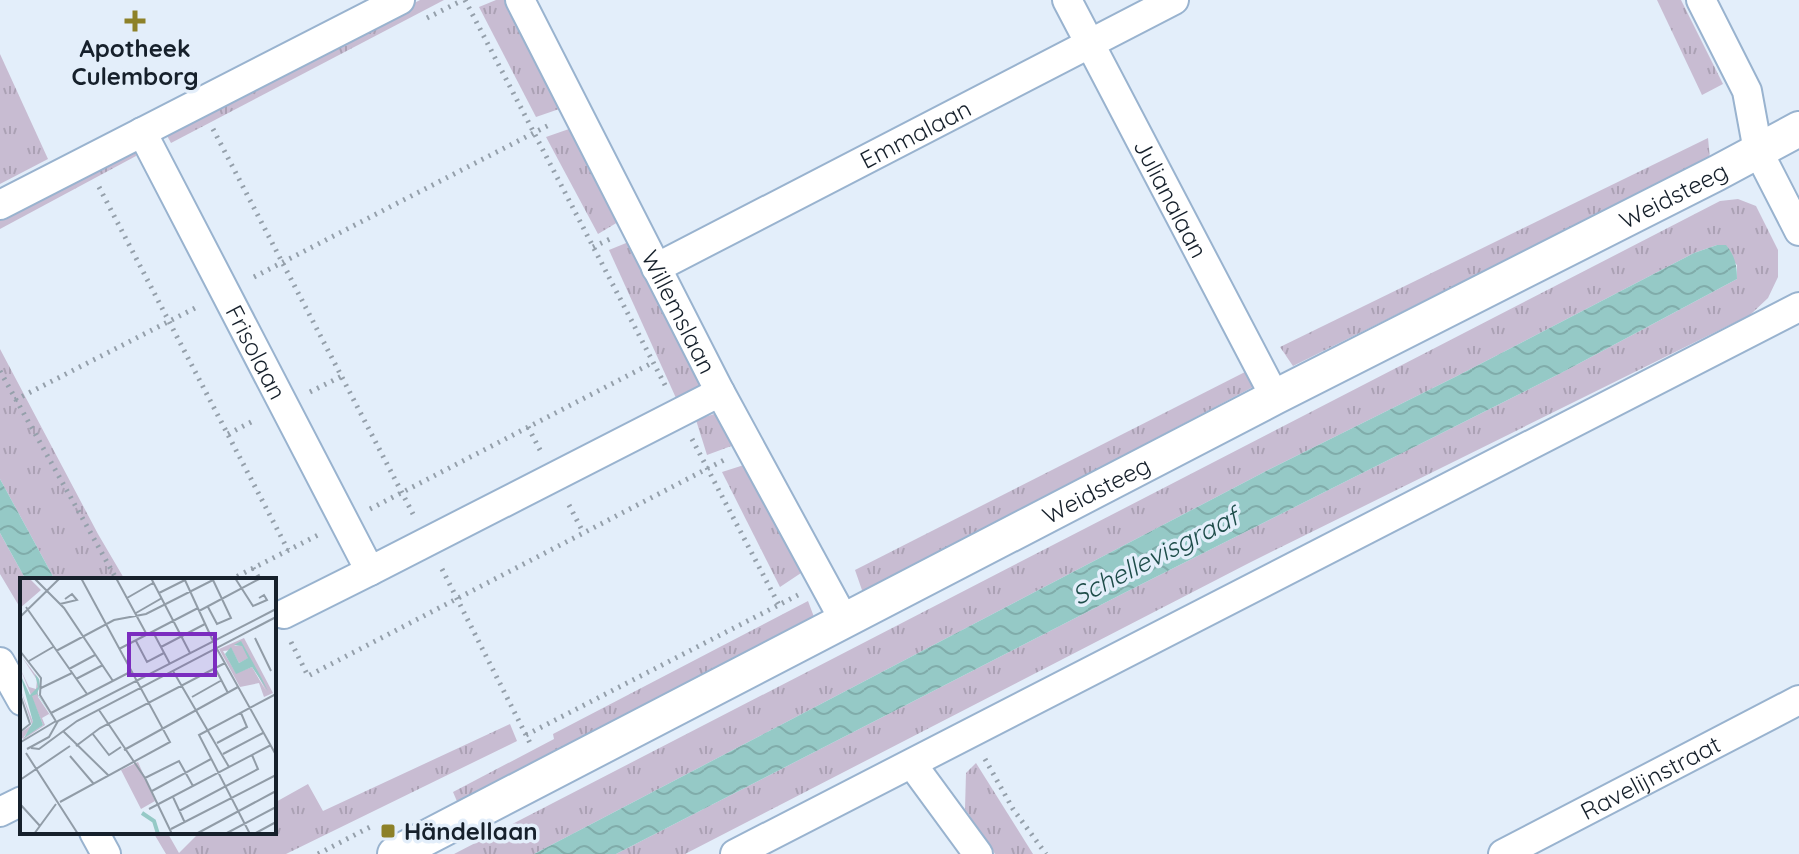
<svg xmlns="http://www.w3.org/2000/svg" width="1799" height="854" viewBox="0 0 1799 854" font-family="Quicksand,sans-serif">
<defs>
<pattern id="grass-tufts" width="24" height="20" patternUnits="userSpaceOnUse" patternTransform="scale(2)"><rect width="24" height="20" fill="#c8bcd2"/><path d="M3 7l-1-3M5 7V3M7 7l1-3M15 17l-1-3M17 17v-4M19 17l1-3" fill="none" stroke="#aba1b4"/></pattern>
<pattern id="water-waves" width="16" height="10" patternUnits="userSpaceOnUse" patternTransform="scale(2)"><rect width="16" height="10" fill="#95c9c6"/><path d="M0 5q4-4 8 0t8 0" fill="none" stroke="#80acaa"/></pattern>
</defs>
<rect width="100%" height="100%" fill="#e3eefa"/>
<g fill="url(#grass-tufts)">
<polygon points="420,0 444,0 171,143 165,132"/>
<polygon points="496,0 506,0 565,107 536,117 479,7"/>
<polygon points="1657,0 1681,0 1723,84 1702,95"/>
<polygon points="0,54 48,159 0,184"/>
<polygon points="569,129 623,219 598,234 546,137"/>
<polygon points="1708,138 1710,159 1293,366 1280,347"/>
<polygon points="135,145 136,156 0,229 0,215"/>
<polygon points="1738,199 1756,206 1778,250 1778,277 1768,298 1750,315 1249,563 685,854 616,854 1124,593 1563,372 1737,279 1737,265 1717,245 1694,253 1457,376 1268,470 534,854 454,854 1720,201"/>
<polygon points="631,241 706,385 676,398 609,250"/>
<polygon points="0,349 98,534 125,580 55,580 0,479"/>
<polygon points="1245,372 1253,387 863,593 855,570"/>
<polygon points="720,412 734,445 707,455 696,420"/>
<polygon points="744,465 804,571 780,587 722,472"/>
<polygon points="0,533 26,580 22,580 22,611 0,574"/>
<polygon points="808,601 814,617 557,750 459,806 453,792 554,739 553,734"/>
<polygon points="510,724 517,741 286,854 166,854 153,832 167,832 179,853 196,836 194,832 274,832 274,803 308,784 323,811"/>
<polygon points="976,763 1033,854 995,854 965,809 966,773"/>
</g>
<g fill="url(#water-waves)">
<path d="M1717,245H1726C1735,256 1737,265 1737,279L1563,372L1124,593L616,854H534L1268,470L1457,376L1694,253Z"/>
<polygon points="0,479 55,580 26,580 0,533"/>
</g>
<g fill="none" stroke-linecap="round" stroke-linejoin="round">
<g stroke="#99b3cf" stroke-width="32">
<g id="minor">
<path id="s1" d="M520,0L720,392L844,620"/>
<path id="s2" d="M1067,0L1275,397"/>
<polyline points="1701,0 1747,91 1758,151 1799,231"/>
<path id="s3" d="M142,132L370,571L720,392"/>
<polyline points="0,205 400,0"/>
<path id="s4" d="M656,268L1174,0"/>
<polyline points="284,614 370,571"/>
<polyline points="0,662 22,701"/>
<polyline points="912,764 978,854"/>
<polyline points="0,812 22,801"/>
<polyline points="94,832 106,854"/>
<polyline points="735,854 1799,307"/>
<path id="s5" d="M1503,854L1799,700"/>
</g>
</g>
<g stroke="#99b3cf" stroke-width="38">
<g id="tertiary">
<path id="s6" d="M395,854L1275,397L1717,173L1799,129"/>
</g>
</g>
<g stroke="#95a0ab" stroke-width="5" stroke-dasharray="2 6" stroke-linecap="butt">
<polyline points="465,0 666,387"/>
<polyline points="427,18 463,0"/>
<polyline points="213,129 413,514"/>
<polyline points="99,187 288,550"/>
<polyline points="593,247 610,239"/>
<polyline points="254,277 551,124"/>
<polyline points="0,371 117,580"/>
<polyline points="310,392 342,376"/>
<polyline points="15,400 199,306"/>
<polyline points="528,427 540,450"/>
<polyline points="228,434 255,420"/>
<polyline points="692,439 779,605"/>
<polyline points="569,505 583,532"/>
<polyline points="370,509 652,363"/>
<polyline points="253,568 260,580"/>
<polyline points="442,569 526,735 530,743 528,744"/>
<polyline points="230,580 318,535"/>
<polyline points="291,642 308,676 724,460"/>
<polyline points="526,735 798,595"/>
<polyline points="985,759 1013,809 1046,854"/>
<polyline points="318,854 370,827"/>
</g>
<use href="#minor" stroke="#fff" stroke-width="28"/>
<use href="#tertiary" stroke="#fff" stroke-width="34"/>
</g>
<g fill="#8d8128" stroke="#e3eefa" stroke-width="3">
<path d="M131 9h8v8h8v8h-8v8h-8v-8h-8v-8h8z"/>
<rect x="380" y="823" width="16" height="16" rx="4"/>
</g>
<g text-anchor="middle" dominant-baseline="central" stroke-width="7" stroke-linejoin="round" paint-order="stroke">
<g font-size="24" font-weight="bold" fill="#16202b" stroke="#e3eefa">
<text x="135" y="48">Apotheek<tspan x="135" dy="28">Culemborg</tspan></text>
<text x="404" y="831" text-anchor="start">Händellaan</text>
</g>
<g font-size="24" fill="#16202b" stroke="#e3eefa">
<text stroke="none"><textPath href="#s4" startOffset="292">Emmalaan</textPath></text>
<text stroke="none"><textPath href="#s6" startOffset="1438">Weidsteeg</textPath></text>
<text stroke="none"><textPath href="#s2" startOffset="224">Julianalaan</textPath></text>
<text stroke="none"><textPath href="#s1" startOffset="350">Willemslaan</textPath></text>
<text stroke="none"><textPath href="#s3" startOffset="248">Frisolaan</textPath></text>
<text stroke="none"><textPath href="#s6" startOffset="790">Weidsteeg</textPath></text>
<text stroke="none"><textPath href="#s5" startOffset="166">Ravelijnstraat</textPath></text>
</g>
<g font-size="26" font-style="italic" fill="#1e4d4a" stroke="#e3eefa">
<text transform="translate(1155 556) rotate(-27)">Schellevisgraaf</text>
</g>
</g>
<g transform="translate(20 578)">
<rect width="256" height="256" fill="#e3eefa"/>
<path d="M0,0H9L21,12L0,30ZM224,60L253,115L244,119L239,105L220,109L199,71ZM221,64L246,113L232,89L216,95L203,73L212,72L219,85L229,80L222,67L214,68ZM2,79L18,100V119L32,140L29,136L22,140L25,147L4,161L2,160L0,155L12,147L0,110L13,144L12,149L3,160L23,147L0,90L9,109L16,111L17,102ZM118,184L135,223L121,231L101,192Z" fill="#c8bcd2" fill-rule="evenodd"/>
<path d="M221,63L241,99L248,113L232,89L216,96L205,76L211,69L219,85L228,80L222,68L214,67ZM0,96L10,117L18,109L15,96L19,101L20,109L17,115L33,140L17,116L12,118L23,147L4,160L13,144Z" fill="#95c9c6"/>
<path fill="none" stroke="#95c9c6" stroke-width="4" d="M122,235L134,243L138,256"/>
<path fill="none" stroke="#919ca7" stroke-width="2" d="M14,0L44,30L93,103M96,0L127,57M131,0L170,75M164,0L193,63M215,0L233,28L247,22L244,17L239,20M139,15L165,2M107,20L133,5M40,26L57,22L52,16L45,21M6,29L67,116M188,29L197,46L211,40L193,2M179,33L241,0M116,35L142,20M0,39L40,0M133,54L150,86M235,60L251,93M116,63L127,84L144,75M141,69L185,46M99,71L178,30M197,71L256,177M0,73L21,100L20,117L37,145M36,73L94,42L126,36L193,2M9,83L33,69M195,90L208,115M49,91L75,77M153,93L209,189M56,101L83,87M21,110L52,95M0,116L10,146L0,154M172,119L202,102M79,132L125,200L152,256M31,135L112,93M43,153L88,197M72,155L89,177L101,169M1,164L36,143M197,165L227,149L221,135M56,168L80,150L205,85M11,170L19,171L57,143L256,39M7,171L29,159L38,143L256,31M104,172L218,109M6,175L58,256M203,176L243,155M50,178L73,205M125,200L159,183L173,208M0,202L50,168M132,213L191,181M153,219L165,245M40,224L150,164L61,0M0,226L20,248M129,231L251,167M159,233L238,191L232,177M151,251L256,197M14,256L36,226M176,256L256,213M205,256L256,229M230,256L179,157L256,116M234,256L256,244"/>
<path fill="#7b2cbf" fill-opacity="0.15" stroke="#7b2cbf" stroke-width="4" d="M109,56H195V97H109Z"/>
<rect width="256" height="256" fill="none" stroke="#16202b" stroke-width="4"/>
</g>
</svg>
